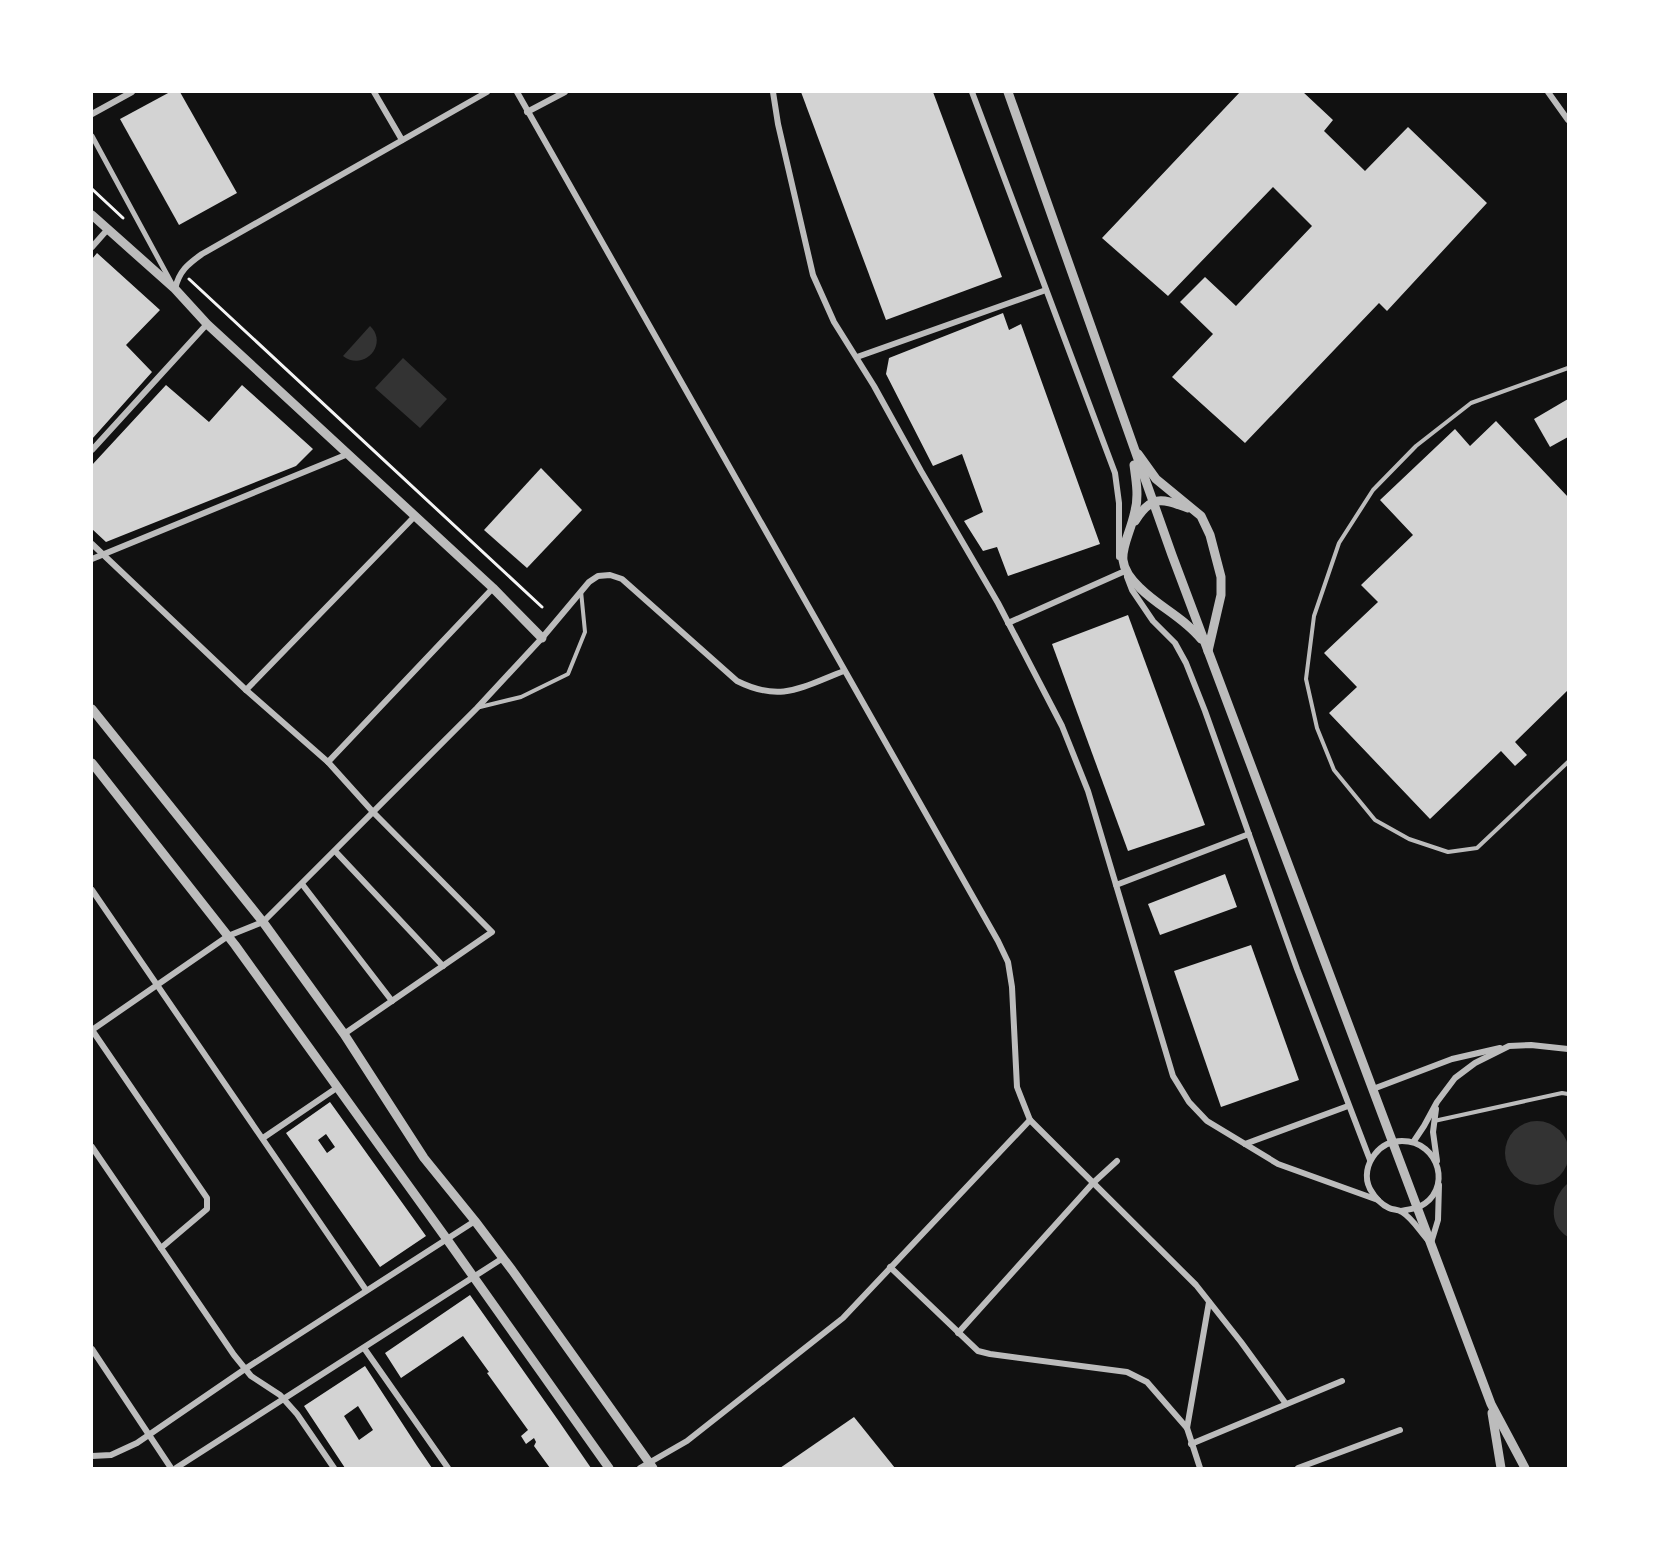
<svg xmlns="http://www.w3.org/2000/svg" width="1660" height="1560" viewBox="0 0 1660 1560" font-family="Bitter,serif">
<rect width="100%" height="100%" fill="#111"/>
<g fill="#333">
<path d="M370,326C389,344 364,372 343,356Z"/>
<polygon points="403,358 447,399 420,428 375,388"/>
<circle cx="1537" cy="1153" r="32"/>
<path d="M1568,1183V1237C1547,1224 1551,1198 1568,1183Z"/>
</g>
<g fill="#d3d3d3" fill-rule="evenodd">
<polygon points="170,92 180,92 237,193 179,225 120,119"/>
<polygon points="801,92 933,92 1002,277 886,320"/>
<polygon points="1240,92 1303,92 1333,120 1324,131 1365,171 1408,127 1487,203 1387,311 1379,303 1245,443 1172,377 1213,334 1180,302 1205,277 1236,306 1312,226 1273,187 1168,296 1102,238"/>
<polygon points="97,253 160,310 126,345 152,372 92,439 92,259"/>
<polygon points="1003,313 1009,330 1021,324 1100,544 1008,576 997,547 983,551 964,521 983,512 962,454 933,466 886,374 889,358"/>
<polygon points="166,385 209,422 242,385 313,449 296,466 106,542 92,529 92,465"/>
<polygon points="1568,399 1568,437 1550,447 1534,419"/>
<polygon points="1496,421 1568,497 1568,690 1515,742 1527,755 1515,766 1501,751 1430,819 1329,713 1357,687 1324,653 1378,602 1361,585 1413,535 1380,500 1455,429 1470,446"/>
<polygon points="541,468 582,510 527,568 484,530"/>
<polygon points="1128,615 1205,825 1128,851 1052,644"/>
<polygon points="1225,874 1237,907 1160,935 1148,904"/>
<polygon points="1251,945 1299,1080 1221,1107 1174,971"/>
<path d="M330,1102L426,1236L380,1267L286,1133ZM326,1134L335,1147L327,1153L318,1140Z"/>
<polygon points="470,1295 558,1420 591,1468 550,1468 534,1446 536,1442 534,1438 526,1444 521,1436 528,1430 487,1373 489,1372 463,1336 401,1378 385,1353"/>
<path d="M365,1366L417,1446L432,1468H345L304,1406ZM358,1406L373,1430L359,1440L344,1416Z"/>
<polygon points="854,1417 895,1468 780,1468"/>
</g>
<g fill="none" stroke-linecap="round" stroke-linejoin="round">
<g stroke="#f5f5f5" stroke-width="3">
<polyline points="92,189 123,218"/>
<polyline points="189,279 542,607"/>
</g>
<g stroke="#bcbcbc" stroke-width="4">
<polyline points="1568,368 1471,403 1416,446 1373,490 1339,543 1314,616 1306,679 1317,728 1334,770 1375,820 1409,839 1448,852 1477,848 1568,762"/>
<polyline points="480,707 521,697 568,674 585,632 581,591"/>
<polyline points="1434,1121 1562,1093 1568,1094"/>
</g>
<polyline stroke="#bcbcbc" stroke-width="5" points="92,136 171,282"/>
<g stroke="#bcbcbc" stroke-width="6">
<polyline points="374,92 402,140"/>
<polyline points="517,92 998,941 1008,962 1012,987 1017,1087 1030,1120 1196,1285 1241,1342 1286,1404"/>
<polyline points="773,92 778,124 813,275 834,322 874,386 921,471 998,603 1062,726 1088,791 1173,1076 1189,1102 1207,1121 1278,1164 1378,1200"/>
<polyline points="972,92 1115,473 1119,503 1119,557"/>
<polyline points="1548,92 1568,120"/>
<polyline points="527,112 565,92"/>
<polyline points="92,114 132,92"/>
<polyline points="92,247 107,230"/>
<path d="M175,289C179,271 188,264 202,254L487,92"/>
<polyline points="857,357 1046,290"/>
<polyline points="92,450 207,324"/>
<polyline points="92,544 246,690 328,762 373,812 492,932 344,1034"/>
<polyline points="92,559 348,454"/>
<polyline points="1127,577 1132,590 1153,621 1175,643 1186,663 1205,711 1297,969 1370,1160"/>
<polyline points="1008,623 1125,571"/>
<polyline points="246,690 415,516"/>
<polyline points="328,762 493,588"/>
<polyline points="335,851 443,966"/>
<polyline points="302,884 392,1001"/>
<polyline points="1116,885 1249,834"/>
<polyline points="92,890 366,1290"/>
<path d="M92,1030L228,936L263,922L477,708L542,638L589,582L598,576L610,575L622,579L737,681C781,703 802,687 844,671"/>
<polyline points="92,1030 207,1198 207,1209 161,1248"/>
<polyline points="1373,1089 1452,1059 1500,1048"/>
<polyline points="1436,1109 1433,1132 1437,1161"/>
<polyline points="263,1138 338,1087"/>
<polyline points="1414,1141 1424,1126 1437,1102 1455,1078 1475,1063 1509,1046 1531,1045 1568,1049"/>
<polyline points="1245,1144 1348,1106"/>
<polyline points="92,1147 234,1355 251,1376 280,1395 297,1414 334,1468"/>
<path d="M1401,1211C1406,1210 1413,1209 1419,1207C1453,1191 1440,1141 1402,1141C1391,1141 1382,1145 1375,1154C1367,1164 1364,1177 1370,1189C1374,1196 1380,1204 1389,1208C1393,1210 1398,1209 1402,1212C1412,1218 1419,1230 1427,1239"/>
<polyline points="1431,1243 1438,1220 1439,1185"/>
<polyline points="890,1267 978,1351 990,1354 1127,1372 1147,1382 1187,1428"/>
<polyline points="958,1333 1093,1183 1117,1161"/>
<polyline points="364,1348 448,1468"/>
<polyline points="92,1349 171,1468"/>
<polyline points="1191,1444 1342,1381"/>
<polyline points="92,1456 111,1455 137,1443 245,1369 475,1221"/>
<polyline points="176,1468 503,1258"/>
<polyline points="640,1468 687,1441 843,1318 1030,1120"/>
<polyline points="1200,1468 1187,1428 1209,1302"/>
<polyline points="1298,1468 1400,1430"/>
</g>
<g stroke="#bcbcbc" stroke-width="9">
<polyline points="1008,92 1172,555 1491,1404 1525,1468"/>
<polyline points="92,215 175,289 207,324 493,588 542,638"/>
<polyline points="1138,454 1156,479 1201,516 1210,535 1221,577 1221,595 1208,651"/>
<path d="M1134,465C1136,480 1139,496 1135,511C1128,545 1109,559 1140,588C1159,607 1183,617 1201,639"/>
<path d="M1135,521C1152,494 1162,499 1188,508"/>
<polyline points="92,709 263,922 344,1034 424,1158 475,1221 512,1270 653,1468"/>
<polyline points="92,763 235,945 446,1238 609,1468"/>
<polyline points="1492,1413 1501,1468"/>
</g>
</g>
<rect width="1660" height="1560" fill="none" stroke="#ffffff" stroke-width="186"/>
</svg>
